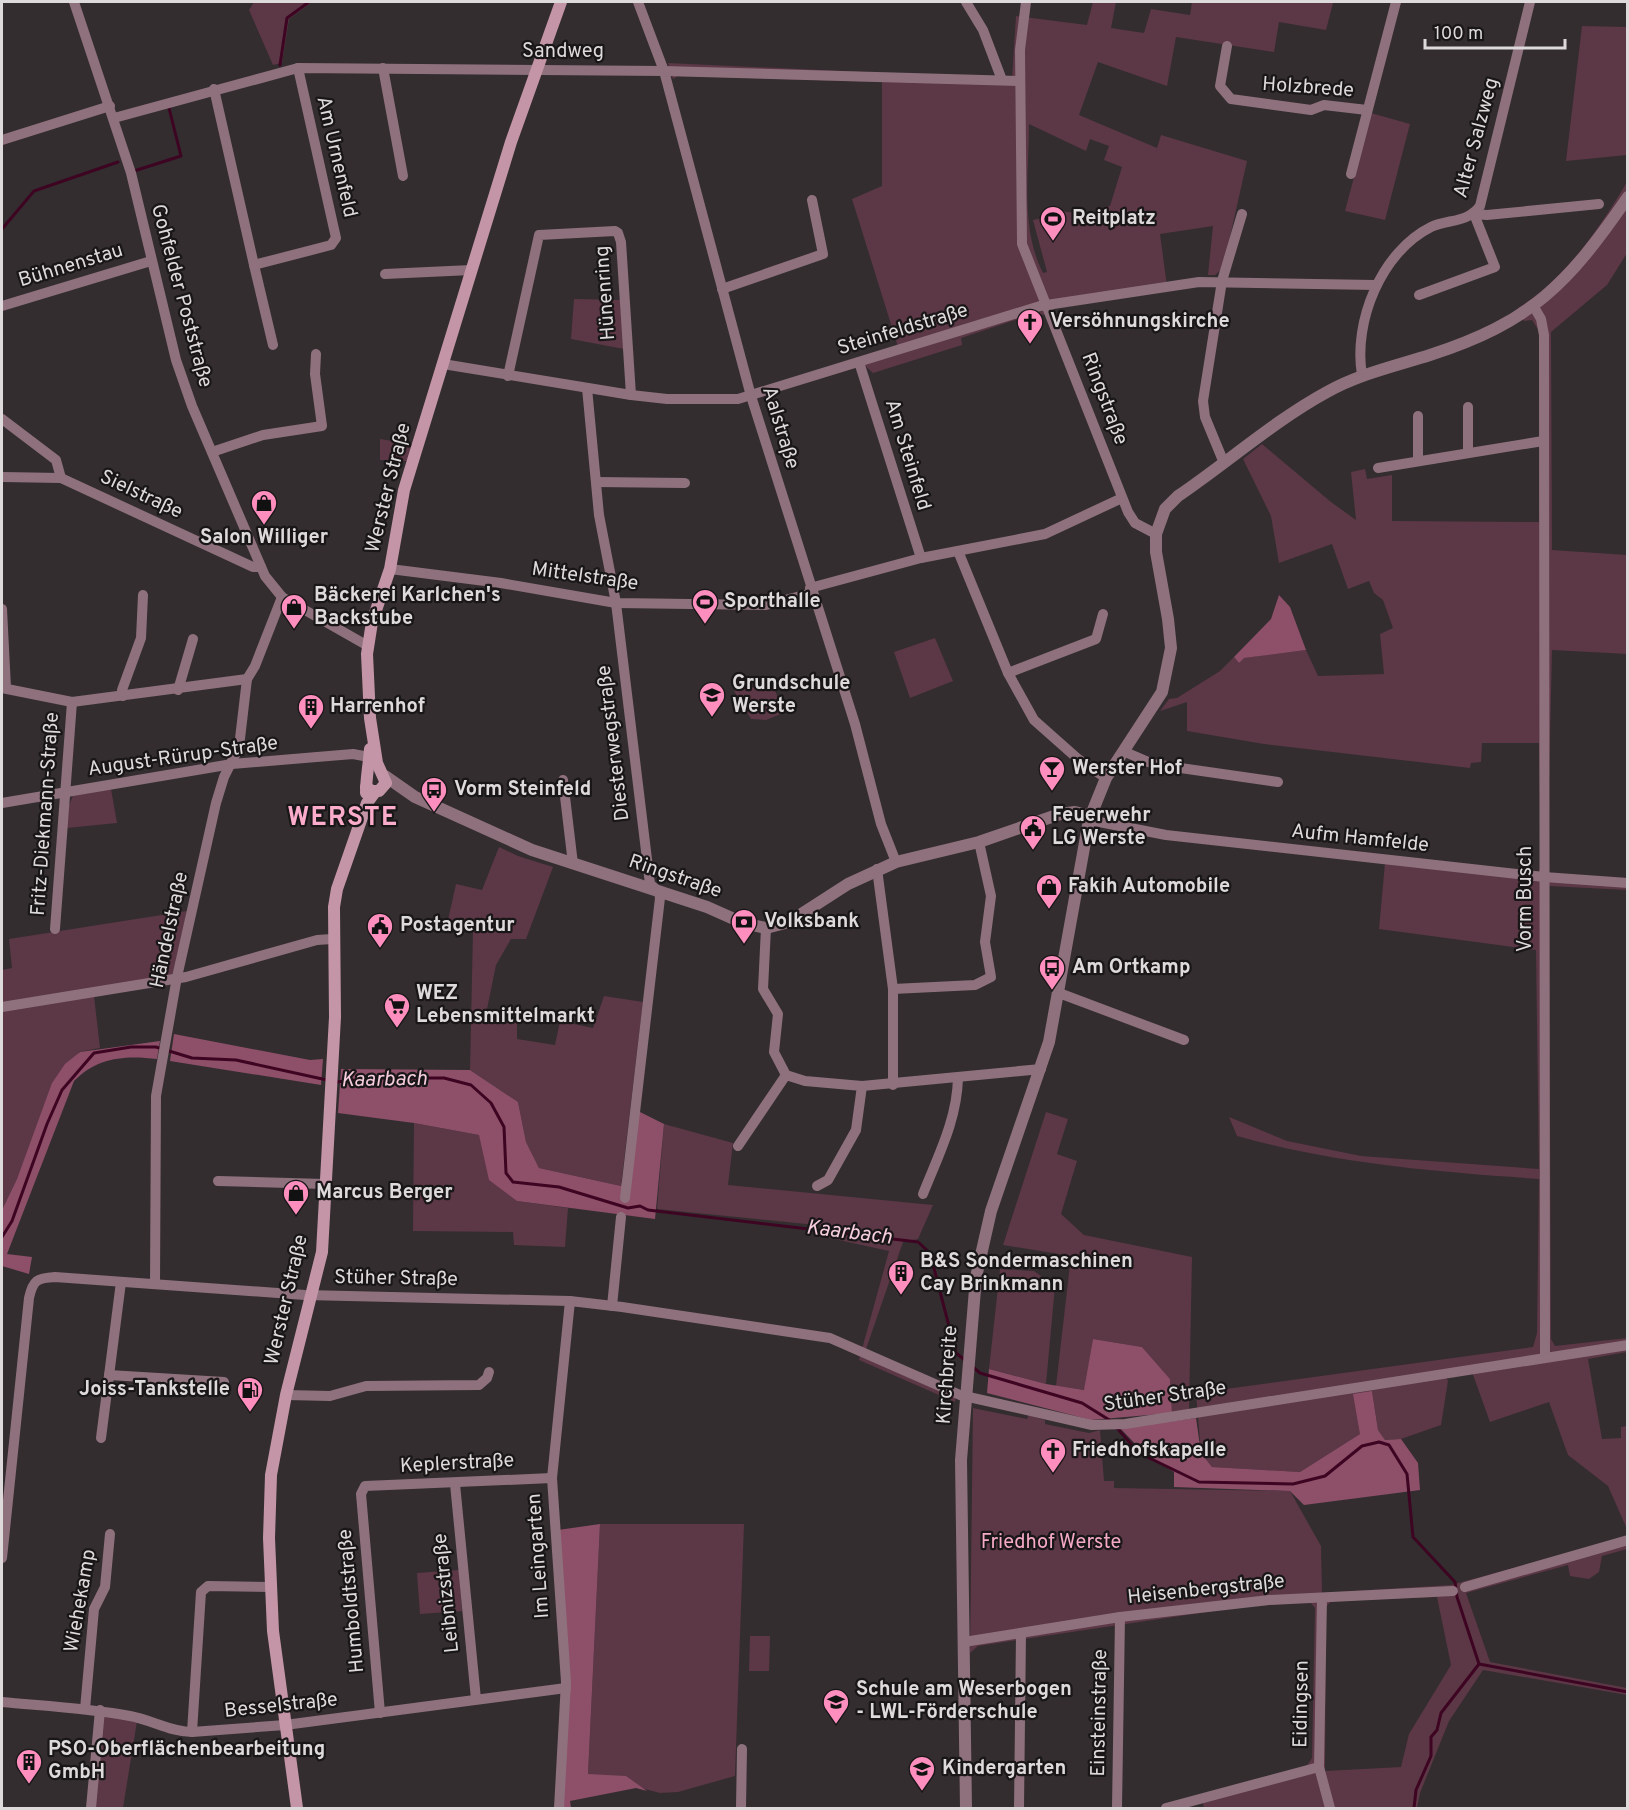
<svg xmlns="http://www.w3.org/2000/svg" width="1629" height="1810" viewBox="0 0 1629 1810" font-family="Overpass,sans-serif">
<rect width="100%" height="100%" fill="#332d2f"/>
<g fill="#5c3746" fill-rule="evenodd">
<polygon points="254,2 312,2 289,19 282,63 273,65 249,10"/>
<path d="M1093,2H1116L1111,28L1144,33L1151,9L1190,15L1192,2L1333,3L1326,30L1279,22L1274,52L1176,37L1167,86L1098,62L1079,115L1157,148L1161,135L1247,161L1223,268L1215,275H1208L1213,226L1160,234L1167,286L1055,303L1044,315L1036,313L961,338L962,345L873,373L862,363L899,350L852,199L882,186V82L678,76L673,79L668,63L1012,79L1016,16L1087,25ZM1029,124L1086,151L1090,139L1109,146L1104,160L1122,167L1110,206H1105L1102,216L1060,211V214L1033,220L1047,272L1043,273C1020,228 1029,173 1029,124Z"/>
<polygon points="1582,26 1627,27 1627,155 1566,161"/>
<polygon points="1371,113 1410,124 1385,220 1345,211"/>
<path d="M1627,182V253L1607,285L1551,332L1552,550L1627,555L1628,654L1552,650L1547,869L1548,873L1627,879V890L1549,886L1551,1339L1555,1346L1627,1338V1352L1588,1359L1602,1439L1621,1438V1427L1627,1426V1529L1608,1486L1568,1455L1549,1402L1490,1422L1472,1372L1445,1376L1448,1381L1441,1425L1401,1439L1385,1440L1378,1430L1372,1391L1360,1434L1300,1472L1212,1467L1201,1453L1196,1393L1533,1347L1537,1333L1539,1179C1437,1172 1336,1164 1237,1136L1229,1117L1287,1141L1361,1156L1539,1169L1536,950L1379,929L1385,863L1536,880L1541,864L1539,743H1482L1481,762L1471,763L1470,768L1264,744L1187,731V702L1160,711L1169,699L1177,698L1220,671L1234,657L1239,663L1243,658L1306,650L1318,676L1384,674L1380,634L1393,628L1383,600L1374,593L1369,581L1348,589L1332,544L1279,563L1271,516L1243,459L1262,444L1331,502L1356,520L1351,472L1365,469L1367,479L1392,475V521L1539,522V331L1532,320L1524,321L1518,308C1566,278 1599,229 1627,182Z"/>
<polygon points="574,299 620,300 624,349 571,339"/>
<polygon points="380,439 411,444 408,461 380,460"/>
<polygon points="935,638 953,681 910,698 894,652"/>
<polygon points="773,684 783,713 766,720 751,719 734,691"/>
<polygon points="111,789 117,823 67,828 69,805 73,796"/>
<polygon points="499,847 518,856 553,867 526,939 511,939 496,965 486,1014 517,1020 517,1039 555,1045 560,1021 593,1028 604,996 643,1002 621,1186 539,1168 526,1142 518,1102 470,1070 473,930 446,929 456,884 482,890"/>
<polygon points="187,911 173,975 2,1003 2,970 12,968 9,939"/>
<polygon points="94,996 100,1048 79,1052 2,1210 2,1010"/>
<polygon points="1046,1112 1068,1119 1057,1154 1077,1161 1061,1214 1084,1235 1192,1257 1189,1410 1172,1413 1170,1379 1142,1347 1093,1339 1085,1390 1056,1386 1071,1256 1003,1245"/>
<polygon points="414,1123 479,1135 517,1201 568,1208 565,1247 514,1245 513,1232 413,1231"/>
<polygon points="664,1124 733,1143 728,1185 933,1205 918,1239 903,1242 865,1352 957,1392 955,1402 859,1360 889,1251 825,1237 826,1226 657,1209"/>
<polygon points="1000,1269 1034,1271 1055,1286 1046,1384 989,1369"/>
<path d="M973,1408L1027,1419L1029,1415L1045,1420V1424L1089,1433L1100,1430L1104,1481H1114V1488L1290,1491L1321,1546L1322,1593L1451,1585L1627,1537V1549L1602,1556L1599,1572L1589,1579L1570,1576L1568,1565L1466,1593L1490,1662L1627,1688V1695L1483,1670L1449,1721L1420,1793L1417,1808H1204L1201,1795L1306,1767L1312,1758L1315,1608L1310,1602L1241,1607L978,1646L970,1653ZM1437,1597L1451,1665L1409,1734L1401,1767L1325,1771L1326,1607L1331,1601Z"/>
<polygon points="600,1524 744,1524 735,1776 678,1792 660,1793 588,1774"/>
<polygon points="459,1570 462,1611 420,1614 417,1573"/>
<polygon points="750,1636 770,1636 769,1671 749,1671"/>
<polygon points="99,1715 137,1721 123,1808 90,1808"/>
</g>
<g fill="#8e4f69">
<polygon points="1279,595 1290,607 1306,650 1244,658 1239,663 1234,657 1271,619"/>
<polygon points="174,1034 310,1060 323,1059 321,1085 170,1061"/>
<path d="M160,1041L157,1059C126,1055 97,1057 74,1081L7,1254L32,1257L29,1274L2,1266V1210L17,1179L52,1083L65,1064L80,1052Z"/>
<polygon points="341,1069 470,1070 518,1102 526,1142 539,1168 621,1186 638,1111 664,1124 655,1219 517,1201 489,1180 479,1135 414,1123 338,1113"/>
<polygon points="1093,1339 1142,1347 1170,1379 1172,1413 1091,1420 987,1393 989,1369 1046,1384 1084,1390"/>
<polygon points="1372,1391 1378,1430 1385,1440 1401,1439 1418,1463 1420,1490 1304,1505 1290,1491 1174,1487 1174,1472 1142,1451 1120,1428 1196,1418 1201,1453 1212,1467 1300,1472 1360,1434 1353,1394"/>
<polygon points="600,1524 588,1774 626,1776 647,1791 636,1788 570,1801 571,1808 562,1808 569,1685 558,1530"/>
</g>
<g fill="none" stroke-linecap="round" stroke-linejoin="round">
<g stroke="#3d0522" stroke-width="3">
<polyline points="280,65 287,18 309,2"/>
<polyline points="134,171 181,156 169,108"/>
<polyline points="2,229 34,191 118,162"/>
<polyline points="336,1082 377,1078 444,1078 471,1085 491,1103 504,1127 506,1173 513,1182 559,1187 628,1208 640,1206 648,1210 918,1242 930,1253 956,1353 966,1361"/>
<polyline points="2,1237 12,1221 47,1124 62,1090 94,1053 131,1047 156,1047 192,1058 236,1060 327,1080"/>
<polyline points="973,1367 980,1373 1082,1403 1111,1421"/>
<polyline points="1117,1428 1139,1453 1199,1482 1293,1484 1325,1476 1362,1446 1379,1442 1389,1445 1407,1474 1413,1537 1455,1582 1457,1597 1479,1664 1441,1713 1437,1730 1431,1737 1431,1756 1416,1790 1414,1808"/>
<polyline points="1479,1664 1628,1692"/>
</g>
<g stroke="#8e717c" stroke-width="10">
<polyline points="74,2 131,173 176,360 192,406 265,576 282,597 368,646"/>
<polyline points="638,2 664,71 751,396 855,724 881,824 896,862"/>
<polyline points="966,2 983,30 1002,80"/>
<polyline points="1026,2 1020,50 1022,244 1128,512 1135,523 1156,534"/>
<polyline points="1227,46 1220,86 1231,99 1311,110 1324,105 1367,110"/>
<polyline points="383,68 403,176"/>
<polyline points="214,89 254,265 331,245 336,238 298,68"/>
<polyline points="114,118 298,68 664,71 1020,81"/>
<polyline points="2,140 110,106"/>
<polyline points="1351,174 1396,2"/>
<polyline points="254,265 273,345"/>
<polyline points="385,274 471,270"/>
<polyline points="722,289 823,254 812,200"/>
<polyline points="1419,295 1495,267 1474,214 1487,215 1599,204"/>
<polyline points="2,306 151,261"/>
<polyline points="1534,307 1541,319 1544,335 1545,1356"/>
<polyline points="859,362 921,558"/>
<polyline points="443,364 631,395 667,399 738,399 1040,306 1199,282 1375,285"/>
<path d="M1362,375C1353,322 1381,252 1431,227C1448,219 1468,223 1480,206L1530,2"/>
<polyline points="508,376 539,235 615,231 618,233 621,242 631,395"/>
<polyline points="587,388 599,515 616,603 650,884 659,892 660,898 625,1198"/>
<polyline points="2,419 56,460 61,478"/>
<polyline points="212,452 263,435 322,426 315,374 316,354"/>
<polyline points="1468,452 1468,407"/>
<polyline points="1418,461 1418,416"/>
<polyline points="1224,463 1205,417 1203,401 1222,281 1242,214"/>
<polyline points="1378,468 1543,441"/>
<polyline points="2,477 61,478 253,567 261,567"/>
<polyline points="596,482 685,483"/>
<polyline points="958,551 1008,673 1034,720 1078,759 1106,778"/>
<polyline points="390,569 501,583 616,603 766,605 812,593"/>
<polyline points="810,588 921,558 1045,534 1122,498"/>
<polyline points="2,609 6,688"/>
<polyline points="1008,673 1096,639 1103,614"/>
<polyline points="2,688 72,702 247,679"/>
<polyline points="178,690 193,639"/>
<polyline points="123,696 122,690 141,638 143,595"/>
<polyline points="1123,751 1153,764 1278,782"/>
<polyline points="563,780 573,864"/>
<polyline points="2,803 232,764 353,754 369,757"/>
<polyline points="1089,820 1166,835 1544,877 1628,883"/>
<polyline points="877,869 893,989 893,1085"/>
<polyline points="766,928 763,989 778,1014 774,1052 786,1075 805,1081 862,1086 1041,1069"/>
<polyline points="55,929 72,702"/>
<polyline points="893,989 975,985 991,977 985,942 991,896 979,842"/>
<polyline points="1059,993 1184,1040"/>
<polyline points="2,1007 186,977 317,940 332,939"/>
<polyline points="738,1146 786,1075"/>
<polyline points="218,1181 325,1184"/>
<polyline points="817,1186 828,1180 856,1130 862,1086"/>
<path d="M923,1194C938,1156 957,1120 958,1078"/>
<polyline points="155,1284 156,1096 177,977 216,803 224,777 239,747 247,679 255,666 282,597"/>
<polyline points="612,1306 621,1217"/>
<polyline points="109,1375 224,1382"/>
<polyline points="286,1395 330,1396 366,1386 479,1385 487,1378 489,1372"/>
<polyline points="101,1438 121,1282"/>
<polyline points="455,1484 476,1699"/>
<path d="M2,1558L29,1298C33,1280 37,1278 55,1277L305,1295L570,1301L622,1307L830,1338L960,1395L1092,1425L1125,1424L1628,1345"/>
<polyline points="1465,1587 1628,1540"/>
<polyline points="1322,1598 1319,1767 1330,1808"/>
<polyline points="964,1642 1120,1617 1269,1600 1453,1591"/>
<path d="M2,1702C45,1706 88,1708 130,1716C152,1720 171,1732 192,1732L285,1725L566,1688"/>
<polyline points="85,1709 94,1609 105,1587 110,1534"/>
<polyline points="380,1713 361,1494 365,1486 552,1478"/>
<polyline points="192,1732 201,1592 208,1586 271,1587"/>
<polyline points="91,1808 100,1710"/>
<polyline points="559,1808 566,1682 552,1478 570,1301"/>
<polyline points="741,1808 742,1749"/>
<polyline points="1019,1808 1021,1633"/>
<polyline points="1117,1808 1120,1617"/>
<polyline points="1166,1808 1319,1767"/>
</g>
<g stroke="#8e717c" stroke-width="12">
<polyline points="385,776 415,797 532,850 707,907 743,923 766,928 789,922 848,884 896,862 979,842 1060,814 1075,812 1091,816"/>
<path d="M966,1808L961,1460L976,1277L991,1211L1049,1042L1089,820L1106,778L1162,692L1171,648L1168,619L1156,552V534L1165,509L1178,496C1228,462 1274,421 1327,392C1359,374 1395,366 1430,355C1532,322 1568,284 1628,197"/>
</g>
<g stroke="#c495a7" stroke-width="12">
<polyline points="366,787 372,791 379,791 386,783 377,763 370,718 367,654 372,622 390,569 404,490 415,454 511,142 561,2"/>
<path d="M366,793C366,778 369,764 370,749"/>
<polyline points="297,1808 273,1631 269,1538 271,1475 286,1395 322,1252 335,1017 334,907 337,889 367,803 375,792"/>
</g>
</g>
<defs>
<g id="stadium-pin" transform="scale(1.35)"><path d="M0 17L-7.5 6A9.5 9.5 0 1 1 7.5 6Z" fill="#fe8ebd" stroke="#191617"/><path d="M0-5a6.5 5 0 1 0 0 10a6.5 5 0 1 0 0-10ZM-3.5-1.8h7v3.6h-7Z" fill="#111"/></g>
<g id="church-pin" transform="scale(1.35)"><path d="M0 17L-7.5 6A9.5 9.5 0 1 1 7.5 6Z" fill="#fe8ebd" stroke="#191617"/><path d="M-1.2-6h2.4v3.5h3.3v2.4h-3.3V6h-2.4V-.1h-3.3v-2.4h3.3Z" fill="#111"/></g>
<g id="shop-pin" transform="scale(1.35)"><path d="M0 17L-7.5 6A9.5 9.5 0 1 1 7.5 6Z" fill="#fe8ebd" stroke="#191617"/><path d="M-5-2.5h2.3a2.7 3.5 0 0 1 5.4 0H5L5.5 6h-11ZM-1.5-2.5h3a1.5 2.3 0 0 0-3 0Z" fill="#111"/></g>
<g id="school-pin" transform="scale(1.35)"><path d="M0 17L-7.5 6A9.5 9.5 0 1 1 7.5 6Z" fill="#fe8ebd" stroke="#191617"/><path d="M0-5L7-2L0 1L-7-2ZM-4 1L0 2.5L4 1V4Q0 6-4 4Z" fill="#111"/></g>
<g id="building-pin" transform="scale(1.35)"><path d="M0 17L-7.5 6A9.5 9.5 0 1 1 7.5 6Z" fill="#fe8ebd" stroke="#191617"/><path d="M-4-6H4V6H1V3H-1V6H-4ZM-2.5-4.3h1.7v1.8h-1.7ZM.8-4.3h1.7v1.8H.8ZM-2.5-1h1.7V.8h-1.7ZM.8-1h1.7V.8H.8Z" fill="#111"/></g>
<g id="bar-pin" transform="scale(1.35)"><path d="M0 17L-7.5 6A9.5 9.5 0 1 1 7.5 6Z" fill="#fe8ebd" stroke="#191617"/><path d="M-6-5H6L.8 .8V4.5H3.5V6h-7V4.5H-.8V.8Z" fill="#111"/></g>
<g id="bus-pin" transform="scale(1.35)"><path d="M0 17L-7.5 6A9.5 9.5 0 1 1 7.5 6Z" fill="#fe8ebd" stroke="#191617"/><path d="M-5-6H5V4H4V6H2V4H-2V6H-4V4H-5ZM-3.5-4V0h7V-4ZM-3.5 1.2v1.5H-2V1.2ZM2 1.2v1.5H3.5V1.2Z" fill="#111"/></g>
<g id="civic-pin" transform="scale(1.35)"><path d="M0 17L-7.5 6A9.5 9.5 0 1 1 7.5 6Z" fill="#fe8ebd" stroke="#191617"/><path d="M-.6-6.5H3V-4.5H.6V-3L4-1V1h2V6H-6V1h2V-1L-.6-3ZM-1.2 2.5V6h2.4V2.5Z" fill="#111"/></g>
<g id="bank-pin" transform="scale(1.35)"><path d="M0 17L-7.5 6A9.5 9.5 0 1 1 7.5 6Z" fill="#fe8ebd" stroke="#191617"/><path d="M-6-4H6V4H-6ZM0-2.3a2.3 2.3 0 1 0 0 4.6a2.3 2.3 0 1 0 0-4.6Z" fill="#111"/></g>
<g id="supermarket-pin" transform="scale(1.35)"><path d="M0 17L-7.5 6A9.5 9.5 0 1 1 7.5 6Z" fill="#fe8ebd" stroke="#191617"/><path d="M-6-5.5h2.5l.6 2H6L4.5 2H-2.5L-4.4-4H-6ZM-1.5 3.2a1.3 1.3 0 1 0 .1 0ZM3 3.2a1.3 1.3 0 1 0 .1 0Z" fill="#111"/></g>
<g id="fuel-pin" transform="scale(1.35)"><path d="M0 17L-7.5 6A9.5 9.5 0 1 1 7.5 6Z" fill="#fe8ebd" stroke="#191617"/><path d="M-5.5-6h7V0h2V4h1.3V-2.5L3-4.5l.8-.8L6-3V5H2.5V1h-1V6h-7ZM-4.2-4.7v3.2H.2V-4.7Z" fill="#111"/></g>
</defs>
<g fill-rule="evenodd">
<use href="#stadium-pin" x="1053" y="219"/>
<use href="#church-pin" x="1030" y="322"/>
<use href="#shop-pin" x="264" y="503"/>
<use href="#stadium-pin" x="705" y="602"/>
<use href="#shop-pin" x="294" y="607"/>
<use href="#school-pin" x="712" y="695"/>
<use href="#building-pin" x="311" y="707"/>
<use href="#bar-pin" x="1052" y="769"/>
<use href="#bus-pin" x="434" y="790"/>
<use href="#civic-pin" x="1033" y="828"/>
<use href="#shop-pin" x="1049" y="887"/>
<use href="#bank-pin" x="744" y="922"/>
<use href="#civic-pin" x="380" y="926"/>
<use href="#bus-pin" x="1052" y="968"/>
<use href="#supermarket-pin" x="397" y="1006"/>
<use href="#shop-pin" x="296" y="1193"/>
<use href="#building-pin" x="901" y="1273"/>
<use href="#fuel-pin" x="250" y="1390"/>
<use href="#church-pin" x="1053" y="1451"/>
<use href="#school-pin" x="836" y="1702"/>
<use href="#building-pin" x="29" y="1762"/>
<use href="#school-pin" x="922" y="1769"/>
</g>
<g text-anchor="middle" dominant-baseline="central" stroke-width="4.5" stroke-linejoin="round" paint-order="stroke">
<g font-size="20" fill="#dedadb" stroke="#191617">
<text x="563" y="52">Sandweg</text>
<text transform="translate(1308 88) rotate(4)">Holzbrede</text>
<text transform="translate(1477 138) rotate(-75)">Alter Salzweg</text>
<text transform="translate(336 157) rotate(77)">Am Urnenfeld</text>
<text transform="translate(71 266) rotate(-17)">Bühnenstau</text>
<text transform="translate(606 293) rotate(-94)">Hünenring</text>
<text transform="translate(181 296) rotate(75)">Gohfelder Poststraße</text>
<text transform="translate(903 330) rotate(-17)">Steinfeldstraße</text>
<text transform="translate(1104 399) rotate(69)">Ringstraße</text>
<text transform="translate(780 428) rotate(73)">Aalstraße</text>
<text transform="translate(907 455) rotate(73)">Am Steinfeld</text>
<text transform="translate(389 488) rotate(-76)">Werster Straße</text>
<text transform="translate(141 495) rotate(25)">Sielstraße</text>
<text transform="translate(585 577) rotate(8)">Mittelstraße</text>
<text transform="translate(614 743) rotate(-97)">Diesterwegstraße</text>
<text transform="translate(183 757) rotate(-8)">August-Rürup-Straße</text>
<text transform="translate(46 814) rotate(-86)">Fritz-Diekmann-Straße</text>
<text transform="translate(1360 839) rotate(6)">Aufm Hamfelde</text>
<text transform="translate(675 877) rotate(19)">Ringstraße</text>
<text transform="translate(1526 899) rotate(-90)">Vorm Busch</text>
<text transform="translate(170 930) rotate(-78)">Händelstraße</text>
<text transform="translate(396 1279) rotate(1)">Stüher Straße</text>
<text transform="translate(287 1300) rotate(-77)">Werster Straße</text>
<text transform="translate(948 1375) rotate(-86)">Kirchbreite</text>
<text transform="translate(1165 1397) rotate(-8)">Stüher Straße</text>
<text transform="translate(457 1464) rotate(-3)">Keplerstraße</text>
<text transform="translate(539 1556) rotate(-94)">Im Leingarten</text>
<text transform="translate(1206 1590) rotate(-6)">Heisenbergstraße</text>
<text transform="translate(447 1593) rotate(-96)">Leibnizstraße</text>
<text transform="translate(81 1601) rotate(-80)">Wiehekamp</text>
<text transform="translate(352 1601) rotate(-95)">Humboldtstraße</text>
<text transform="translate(1302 1704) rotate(-89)">Eidingsen</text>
<text transform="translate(281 1706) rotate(-6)">Besselstraße</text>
<text transform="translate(1100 1713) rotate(-89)">Einsteinstraße</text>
</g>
<g font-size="20" font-weight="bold" fill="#dedadb" stroke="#191617" text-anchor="start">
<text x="1072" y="219">Reitplatz</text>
<text x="1050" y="322">Versöhnungskirche</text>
<text x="264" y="538" text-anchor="middle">Salon Williger</text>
<text x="314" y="596">Bäckerei Karlchen's<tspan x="314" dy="23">Backstube</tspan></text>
<text x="724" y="602">Sporthalle</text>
<text x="732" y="684">Grundschule<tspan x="732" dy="23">Werste</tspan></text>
<text x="330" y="707">Harrenhof</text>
<text x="1072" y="769">Werster Hof</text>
<text x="454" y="790">Vorm Steinfeld</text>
<text x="1052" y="816">Feuerwehr<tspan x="1052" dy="23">LG Werste</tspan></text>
<text x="1068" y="887">Fakih Automobile</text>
<text x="764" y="922">Volksbank</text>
<text x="400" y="926">Postagentur</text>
<text x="1072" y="968">Am Ortkamp</text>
<text x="416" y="994">WEZ<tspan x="416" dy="23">Lebensmittelmarkt</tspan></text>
<text x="316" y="1193">Marcus Berger</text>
<text x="920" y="1262">B&amp;S Sondermaschinen<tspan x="920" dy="23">Cay Brinkmann</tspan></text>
<text x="230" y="1390" text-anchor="end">Joiss-Tankstelle</text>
<text x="1072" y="1451">Friedhofskapelle</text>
<text x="856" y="1690">Schule am Weserbogen<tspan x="856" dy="23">- LWL-Förderschule</tspan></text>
<text x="48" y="1750">PSO-Oberflächenbearbeitung<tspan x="48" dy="23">GmbH</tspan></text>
<text x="942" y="1769">Kindergarten</text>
</g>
<g font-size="20" fill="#f4a9c6" stroke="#191617">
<text x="1051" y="1543">Friedhof Werste</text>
</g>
<g font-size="21" font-style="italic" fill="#f5cddc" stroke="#191617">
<text transform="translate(384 1080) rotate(-1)">Kaarbach</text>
<text transform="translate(849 1233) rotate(7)">Kaarbach</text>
</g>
<g font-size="26" font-weight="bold" letter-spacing="1.5" fill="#fcaccb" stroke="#191617">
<text x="343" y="818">WERSTE</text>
</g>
</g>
<rect width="1629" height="1810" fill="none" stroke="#dedadb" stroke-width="6"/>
<path d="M1425 39v9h140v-9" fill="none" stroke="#dedadb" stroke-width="3"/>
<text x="1434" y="39" font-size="18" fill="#dedadb" stroke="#191617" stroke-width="4.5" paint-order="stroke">100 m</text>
</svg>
